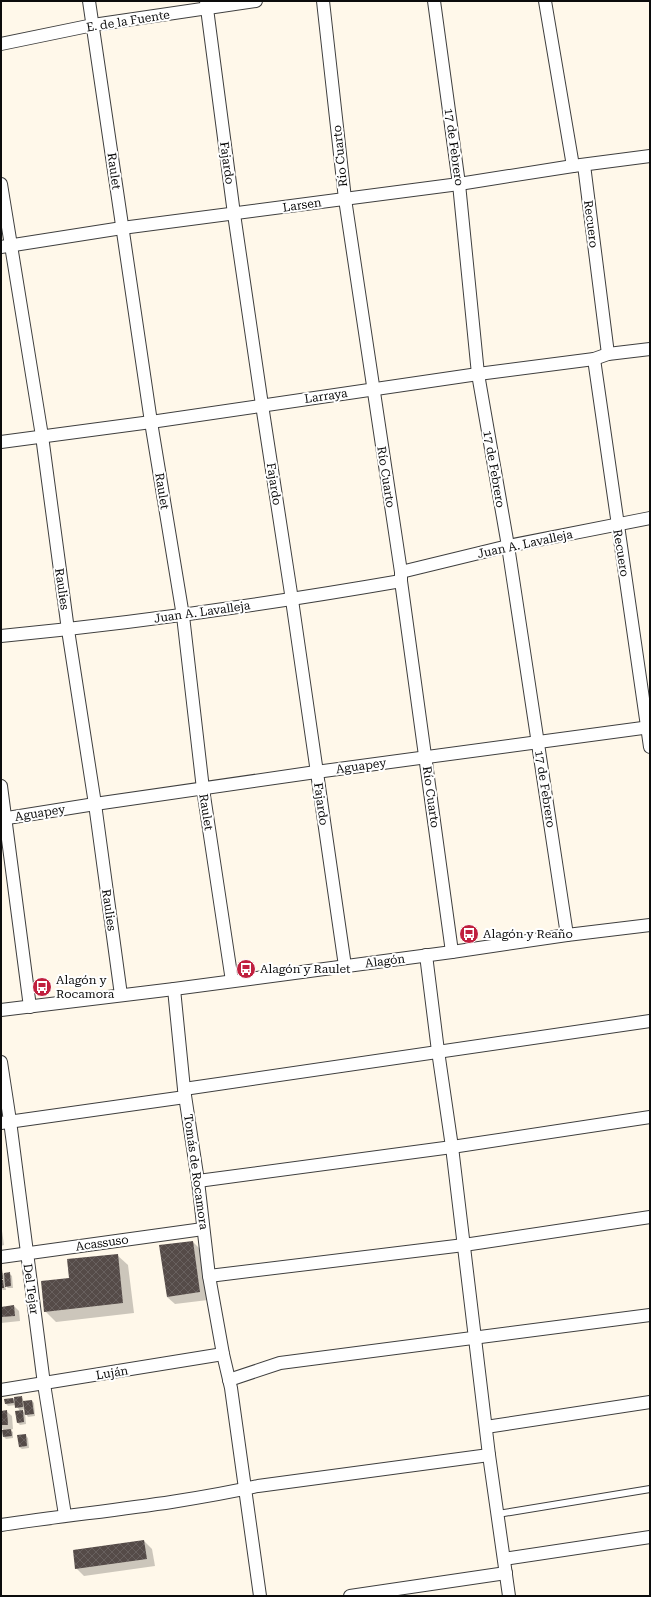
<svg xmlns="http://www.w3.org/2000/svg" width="651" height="1597" viewBox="0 0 651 1597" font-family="'Roboto Serif',serif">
<defs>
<pattern id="building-cross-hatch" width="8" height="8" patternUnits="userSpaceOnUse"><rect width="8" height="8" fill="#554b48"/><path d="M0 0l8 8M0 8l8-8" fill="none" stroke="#68605e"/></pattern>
</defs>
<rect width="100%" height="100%" fill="#fff8ea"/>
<g fill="#0003">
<polygon points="1,1224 4,1245 1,1246"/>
<polygon points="193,1242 201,1250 208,1300 175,1304 167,1297"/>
<polygon points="117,1255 128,1265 134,1313 56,1322 45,1311 70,1278"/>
<polygon points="1,1272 4,1274 9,1273 12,1276 13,1288 8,1288 5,1285 6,1290 3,1290 1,1288 1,1281 2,1281"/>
<polygon points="14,1306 19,1311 20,1321 1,1323 1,1308"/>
<polygon points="22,1397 24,1402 32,1401 34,1403 35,1416 28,1417 26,1414 25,1409 21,1410 25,1413 26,1424 20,1425 17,1422 20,1411 16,1405 8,1406 6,1404 5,1400"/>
<polygon points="6,1411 12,1416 13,1429 10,1430 13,1432 13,1438 6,1439 4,1437 3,1429 1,1428 1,1412"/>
<polygon points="25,1435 28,1438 29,1448 22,1449 19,1447"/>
<polygon points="144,1541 152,1549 155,1566 84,1576 76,1568 74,1550"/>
</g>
<g fill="url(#building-cross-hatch)">
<polygon points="193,1241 200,1292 167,1297 159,1245"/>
<polygon points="118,1254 123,1303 44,1312 41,1281 69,1278 67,1259"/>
<polygon points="1,1269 2,1269 3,1279 1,1279"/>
<polygon points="10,1272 11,1286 5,1287 4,1273"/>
<polygon points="1,1280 3,1280 4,1288 1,1288"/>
<polygon points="14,1305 15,1316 1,1317 1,1307"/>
<polygon points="22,1396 23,1407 15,1408 14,1397"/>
<polygon points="13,1398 14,1403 5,1404 4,1399"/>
<polygon points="32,1400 34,1414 25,1415 23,1401"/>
<polygon points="7,1410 8,1425 1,1425 1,1411"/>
<polygon points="23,1410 24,1422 17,1423 15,1411"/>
<polygon points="11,1429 12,1436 3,1437 2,1430"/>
<polygon points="26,1434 27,1446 19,1447 17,1435"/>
<polygon points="144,1540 147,1559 75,1569 73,1550"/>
</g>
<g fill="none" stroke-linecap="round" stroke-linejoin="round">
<g stroke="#3f3f3f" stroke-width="8">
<polyline id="service" points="498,1514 650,1489"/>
</g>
<g stroke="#3f3f3f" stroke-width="14">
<g id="minor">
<polyline points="89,1 151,422 183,616 203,789 232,981"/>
<polyline points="206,1 234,214 262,405 292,600 345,966"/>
<polyline points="323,1 345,199 401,572 401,581 452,952"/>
<polyline points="434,1 459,184 478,374 508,546 567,935"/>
<polyline points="545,1 573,166"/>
<polyline points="1,44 93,25 256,1"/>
<polyline points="584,165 608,354"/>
<polyline points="1,184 42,436 68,630 95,804 121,995"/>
<polyline points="1,247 122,228 459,184 573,166 650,156"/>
<polyline points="594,359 650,747"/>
<polyline points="1,442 151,422 478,374 594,359 608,354 650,349"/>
<polyline points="401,572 508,546 650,518"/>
<path d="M1,636C135,623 268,604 401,581"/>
<polyline points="1,786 30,1007"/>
<polyline points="1,819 95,804 316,772 650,727"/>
<polyline points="426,955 438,1051 452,1147 489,1455 509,1596"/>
<polyline points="174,989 184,1089 198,1181 209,1276 223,1354 231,1388 260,1596"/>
<polyline points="1,1010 174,989 452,952 567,935 650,925"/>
<polyline points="1,1062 10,1121 44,1384 65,1515"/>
<polyline points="184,1089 650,1021"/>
<polyline points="1,1123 185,1097"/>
<polyline points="198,1181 452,1147 650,1117"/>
<polyline points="1,1257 203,1229"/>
<polyline points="209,1276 464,1245 650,1217"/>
<polyline points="229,1380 280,1363 650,1315"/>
<polyline points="1,1390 223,1354"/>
<polyline points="486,1427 650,1402"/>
<path d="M1,1525C87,1512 174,1505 258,1486L489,1455"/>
<polyline points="504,1559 650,1537"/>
<polyline points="350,1596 506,1573"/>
</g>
</g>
<use href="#service" stroke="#fff" stroke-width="6"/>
<use href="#minor" stroke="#fff" stroke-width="12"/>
</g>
<defs>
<g id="bus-disc" transform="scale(1)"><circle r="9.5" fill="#c01f3e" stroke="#fff"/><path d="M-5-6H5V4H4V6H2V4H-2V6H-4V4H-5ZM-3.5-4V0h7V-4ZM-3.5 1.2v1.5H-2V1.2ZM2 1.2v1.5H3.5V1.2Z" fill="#fff"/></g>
</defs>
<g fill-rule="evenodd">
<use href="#bus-disc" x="469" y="934"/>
<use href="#bus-disc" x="246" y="969"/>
<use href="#bus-disc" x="42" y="987"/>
</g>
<g text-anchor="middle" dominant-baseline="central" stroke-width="4" stroke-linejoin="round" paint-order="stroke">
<g font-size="12" fill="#0c0c0c" stroke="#fff">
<text transform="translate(128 21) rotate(-9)">E. de la Fuente</text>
<text transform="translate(454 147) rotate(82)">17 de Febrero</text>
<text transform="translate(340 156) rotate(-96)">Río Cuarto</text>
<text transform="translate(227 163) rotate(82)">Fajardo</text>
<text transform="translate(114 171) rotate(82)">Raulet</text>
<text transform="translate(302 205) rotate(-8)">Larsen</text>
<text transform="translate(591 224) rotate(83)">Recuero</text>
<text transform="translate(326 396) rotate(-8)">Larraya</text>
<text transform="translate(494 469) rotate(80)">17 de Febrero</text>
<text transform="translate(386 477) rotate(81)">Río Cuarto</text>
<text transform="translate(274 484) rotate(81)">Fajardo</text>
<text transform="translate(162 491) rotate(81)">Raulet</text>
<text transform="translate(525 544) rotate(-12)">Juan A. Lavalleja</text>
<text transform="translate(621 553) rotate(81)">Recuero</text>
<text transform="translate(62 589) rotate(82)">Raulies</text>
<text transform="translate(202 612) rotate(-8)">Juan A. Lavalleja</text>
<text transform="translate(361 766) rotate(-8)">Aguapey</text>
<text transform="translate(545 789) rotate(81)">17 de Febrero</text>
<text transform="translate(431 797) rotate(82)">Río Cuarto</text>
<text transform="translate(321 804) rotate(82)">Fajardo</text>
<text transform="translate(206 812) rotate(81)">Raulet</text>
<text transform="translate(40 813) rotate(-9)">Aguapey</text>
<text transform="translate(109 910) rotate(82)">Raulies</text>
<text transform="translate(385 961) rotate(-7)">Alagón</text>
<text transform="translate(196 1172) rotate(82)">Tomás de Rocamora</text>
<text transform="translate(102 1243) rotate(-8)">Acassuso</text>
<text transform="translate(31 1289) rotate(82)">Del Tejar</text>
<text transform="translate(112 1373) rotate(-9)">Luján</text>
</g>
<g font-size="12" fill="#0c0c0c" stroke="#fff" text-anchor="start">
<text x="483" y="934">Alagón y Reaño</text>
<text x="260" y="969">Alagón y Raulet</text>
<text x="56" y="980">Alagón y<tspan x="56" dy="14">Rocamora</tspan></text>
</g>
</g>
<rect width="651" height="1597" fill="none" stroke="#0c0c0c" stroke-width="4"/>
</svg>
